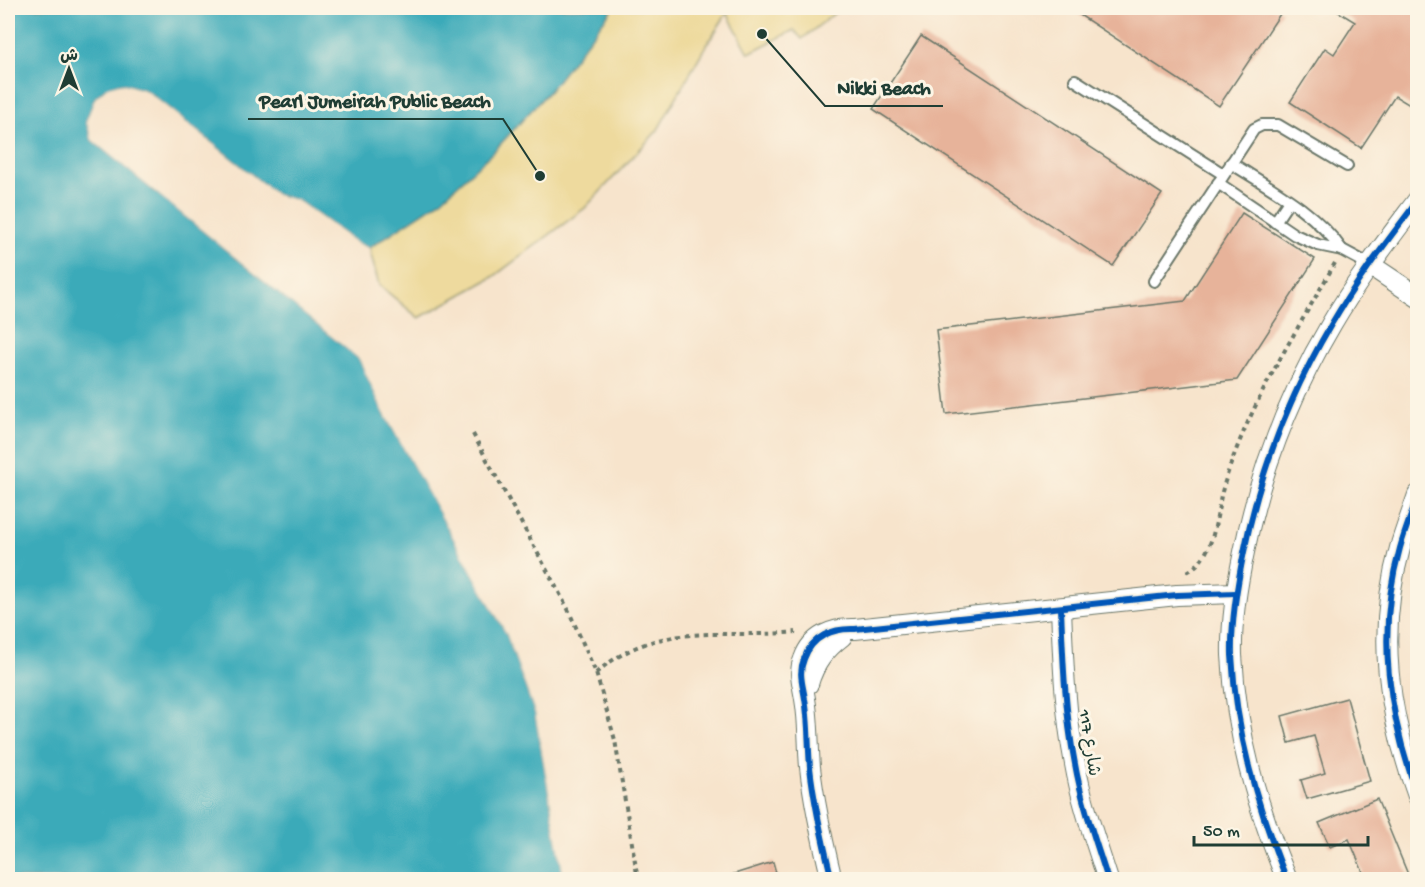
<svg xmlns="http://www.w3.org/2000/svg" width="1425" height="887" viewBox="0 0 1425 887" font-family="'Gochi Hand','Playpen Sans Arabic',sans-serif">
<rect width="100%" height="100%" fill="#fcf5e5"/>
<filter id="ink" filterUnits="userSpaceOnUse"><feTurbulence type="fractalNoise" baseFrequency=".0167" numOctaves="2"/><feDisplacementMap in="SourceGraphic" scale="12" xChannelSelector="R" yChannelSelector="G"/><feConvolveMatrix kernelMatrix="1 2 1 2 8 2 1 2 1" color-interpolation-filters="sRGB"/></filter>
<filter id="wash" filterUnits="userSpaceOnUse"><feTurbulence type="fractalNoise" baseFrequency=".008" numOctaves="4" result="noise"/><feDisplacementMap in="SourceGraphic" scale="24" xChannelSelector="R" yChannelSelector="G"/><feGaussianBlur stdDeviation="1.35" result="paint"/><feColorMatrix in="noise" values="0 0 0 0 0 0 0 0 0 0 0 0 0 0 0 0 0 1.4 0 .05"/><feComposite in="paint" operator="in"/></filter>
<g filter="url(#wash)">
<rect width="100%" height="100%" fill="#f7e4cc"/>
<polygon fill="#eeda9e" stroke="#868c69" stroke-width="1.5" points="613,8 841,8 802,39 794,30 749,53 727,13 704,49 657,131 585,208 493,277 419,318 379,285 369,248 439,202 494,151 550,90"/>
<polygon fill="#3baab9" stroke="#2d7476" stroke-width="1.5" points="8,8 613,8 550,90 494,151 439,202 369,248 357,243 297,200 277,195 147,91 122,83 107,87 95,98 86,121 92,140 359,359 384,413 506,633 535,713 564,879 8,879"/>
<polygon fill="#f7e4cc" points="122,83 147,91 277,195 297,200 357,243 369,248 370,251 368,251 356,245 296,202 276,198 146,94 122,86 108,90 97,100 89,121 94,139 361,357 386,411 509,632 538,713 567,880 564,879 535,713 506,633 384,413 359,359 92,140 86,121 95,98 107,87"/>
<g id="blocks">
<g fill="#e7b39a">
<polygon points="1069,8 1276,8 1282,11 1219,106"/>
<polygon points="1332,8 1418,8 1418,110 1395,96 1361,148 1290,102 1325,48 1334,54 1355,22"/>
<polygon points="921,36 1162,194 1113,266 873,109"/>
<polygon points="1242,213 1315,259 1237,380 946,414 936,330 1185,301"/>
<polygon points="1347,698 1370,781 1307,799 1301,780 1325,773 1314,736 1289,743 1282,716"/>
<polygon points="1377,799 1409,877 1403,880 1345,880 1363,872 1349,839 1330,847 1319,823"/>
<polygon points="773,862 778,880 718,880 718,879"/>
</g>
</g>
</g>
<g filter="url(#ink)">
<use href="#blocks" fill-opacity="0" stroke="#6b7769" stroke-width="1.5"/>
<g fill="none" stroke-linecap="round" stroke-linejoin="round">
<g stroke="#6b7769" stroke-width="14">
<g id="service">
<polyline points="1075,80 1223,174"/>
<path d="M1231,163C1270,188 1315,211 1342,250"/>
<polyline points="1218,183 1295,235 1318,245 1342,250 1370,265"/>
<polyline points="1275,222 1289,201"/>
<polyline points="1154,281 1254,129 1262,125 1278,125 1347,166"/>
</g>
</g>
<g stroke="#6b7769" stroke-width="22">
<g id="minor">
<polyline points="1370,265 1418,297"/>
<path d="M1418,495C1412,513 1405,530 1400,548C1376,633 1388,714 1418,796"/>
<path d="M1061,608C1063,660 1065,713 1075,764C1082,804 1096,842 1108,880"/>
<path d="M808,684C814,663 825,649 842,636"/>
<path d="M832,880C823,843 814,805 810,767C808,745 809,721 805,699C803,685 798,673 804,659C812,636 833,628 855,629L1177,595L1236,593"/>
<path d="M1287,880C1257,806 1236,735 1232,655C1231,621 1237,585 1244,552C1260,471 1290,394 1332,323C1357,280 1388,240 1418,200"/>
</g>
</g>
<g stroke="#6b7769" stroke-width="4" stroke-dasharray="4.5 4.5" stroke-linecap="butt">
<polyline points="473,434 568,609 596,673 615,740 638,880"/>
<path d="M1187,572C1216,556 1215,517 1223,488C1247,407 1294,336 1335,263"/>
<path d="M596,673C659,618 722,640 796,632"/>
</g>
<use href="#service" stroke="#fff" stroke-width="10"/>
<use href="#minor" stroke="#fff" stroke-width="20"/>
<g stroke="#fcf5e5" stroke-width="10">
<g id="cycleway">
<path d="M1418,495C1412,513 1405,530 1400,548C1376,633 1388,714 1418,796"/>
<path d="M1061,608C1063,660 1065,713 1075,764C1082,804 1096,842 1108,880"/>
<path d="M832,880C823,843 814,805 810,767C808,745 809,721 805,699C803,685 798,673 804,659C812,636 833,628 855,629L1177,595L1236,593"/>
<path d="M1287,880C1257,806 1236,735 1232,655C1231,621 1237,585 1244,552C1260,471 1290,394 1332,323C1357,280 1388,240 1418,200"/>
</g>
</g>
<use href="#cycleway" stroke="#0057b8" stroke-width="6"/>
</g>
</g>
<g text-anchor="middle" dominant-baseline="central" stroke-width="6" stroke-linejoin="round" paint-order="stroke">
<g font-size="18" fill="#1f3d34" stroke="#fcf5e5">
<text transform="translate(1088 743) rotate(81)">شارع 117</text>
</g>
</g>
<path fill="none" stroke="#1f3d34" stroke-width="2" d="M762 34L825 106H943M540 176L503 119H248"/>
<g fill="#1f3d34" stroke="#fcf5e5" stroke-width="2">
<circle cx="762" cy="34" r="6"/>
<circle cx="540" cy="176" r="6"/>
</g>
<g font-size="20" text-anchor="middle" font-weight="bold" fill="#1f3d34" stroke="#fcf5e5" stroke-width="6" stroke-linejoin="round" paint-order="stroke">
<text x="884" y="94">Nikki Beach</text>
<text x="375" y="107">Pearl Jumeirah Public Beach</text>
</g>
<rect width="1425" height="887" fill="none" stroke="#fcf5e5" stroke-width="30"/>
<g transform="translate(69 69)" stroke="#fcf5e5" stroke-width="4.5" paint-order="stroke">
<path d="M0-4.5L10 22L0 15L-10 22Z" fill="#1f3d34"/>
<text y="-9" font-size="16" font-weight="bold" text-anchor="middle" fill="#1f3d34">ش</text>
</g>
<path d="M1194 836v9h174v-9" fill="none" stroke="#1f3d34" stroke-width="3"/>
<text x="1203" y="836" font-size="18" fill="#1f3d34" stroke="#fcf5e5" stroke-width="4.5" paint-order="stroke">50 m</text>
</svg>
